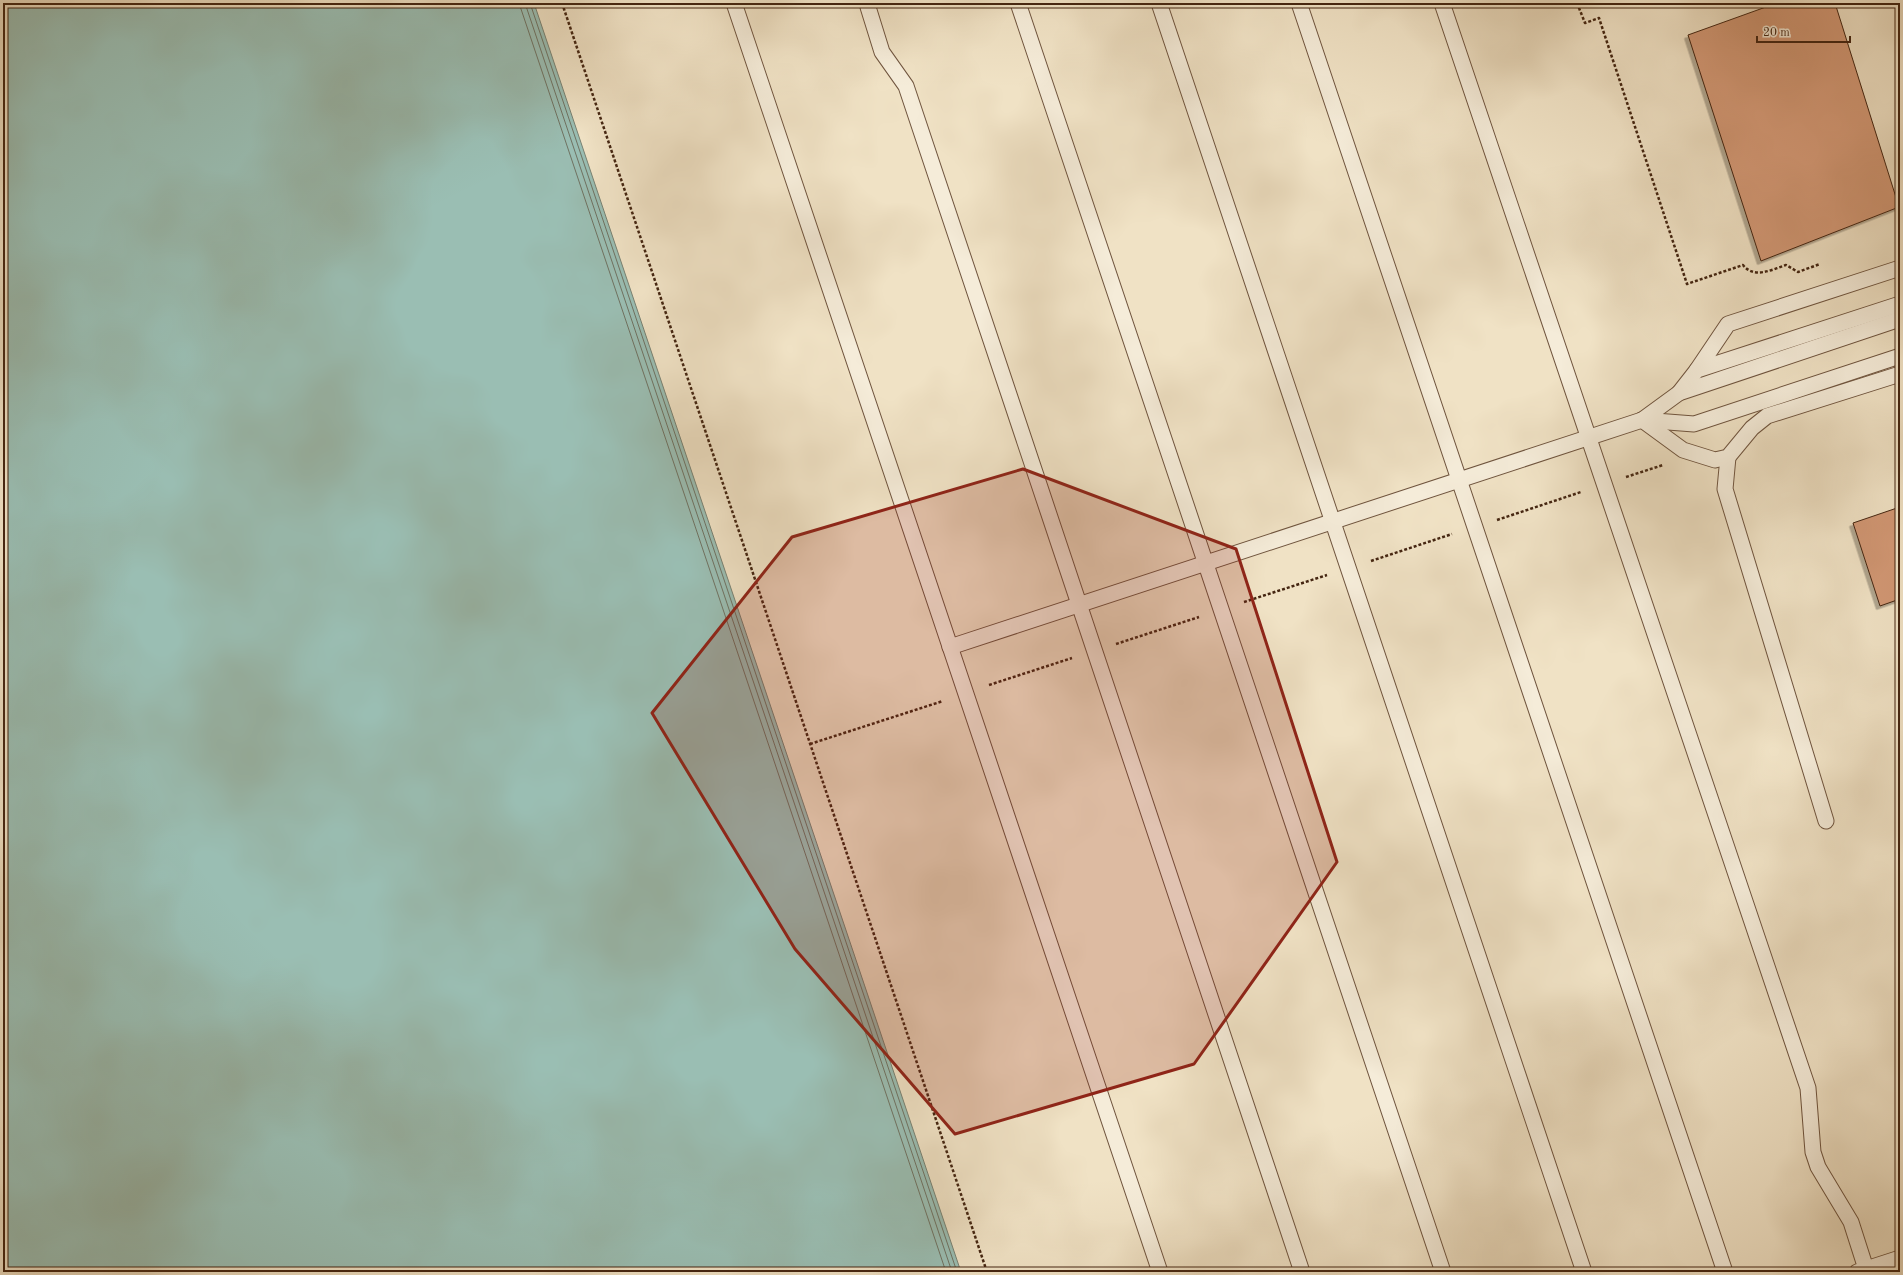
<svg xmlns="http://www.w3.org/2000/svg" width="1903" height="1275" viewBox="0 0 1903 1275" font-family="'Old Standard TT',serif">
<defs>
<filter id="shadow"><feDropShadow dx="-3.5" dy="3.5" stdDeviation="0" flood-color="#0004"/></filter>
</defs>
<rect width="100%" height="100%" fill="#f0e2c5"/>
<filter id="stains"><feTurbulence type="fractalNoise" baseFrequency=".005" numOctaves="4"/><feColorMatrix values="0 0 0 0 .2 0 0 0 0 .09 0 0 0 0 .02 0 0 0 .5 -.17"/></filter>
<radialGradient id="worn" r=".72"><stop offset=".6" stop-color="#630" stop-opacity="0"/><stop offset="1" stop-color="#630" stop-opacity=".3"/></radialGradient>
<polygon fill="#9abeb3" stroke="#788172" points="3,3 534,3 961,1272 3,1272"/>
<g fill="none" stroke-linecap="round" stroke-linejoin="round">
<g stroke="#6f7262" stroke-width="1">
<polyline points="519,3 946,1272"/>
<polyline points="525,3 952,1272"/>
<polyline points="530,3 957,1272"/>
</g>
</g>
<g fill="#d29875" stroke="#442511" filter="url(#shadow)">
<polygon points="1777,3 1835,3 1899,207 1761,261 1688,35"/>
<polygon points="1897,508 1900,519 1900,599 1880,606 1853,523"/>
</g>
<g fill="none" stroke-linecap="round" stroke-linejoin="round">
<g stroke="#6f543e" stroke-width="17">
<g id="lane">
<polyline points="734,3 1160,1272"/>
<polyline points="868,3 868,7 882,52 906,86 1302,1272"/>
<polyline points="1018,3 1443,1272"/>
<polyline points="1159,3 1584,1272"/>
<polyline points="1299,3 1725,1272"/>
<polyline points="1442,3 1808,1088 1813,1152 1818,1167 1851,1222 1867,1272"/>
<polyline points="1697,370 1728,324 1900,268"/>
<polyline points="1679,393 1697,370 1900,304"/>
<polyline points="1642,420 1683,450 1715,460 1728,457 1752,428 1767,416 1900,374"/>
<polyline points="1642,420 1694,424 1900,356"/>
<polyline points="1728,457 1725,489 1826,821"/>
<polyline points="950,647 1642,420 1679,393 1900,319"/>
<polyline points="1857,1272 1900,1258"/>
</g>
</g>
<g stroke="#442511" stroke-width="2.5" stroke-dasharray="3 2" stroke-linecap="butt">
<polyline points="562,3 987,1272"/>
<path d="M1577,3L1585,23L1599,18L1687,284L1743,265C1754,279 1771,270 1786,265L1798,272L1820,264"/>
<polyline points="1626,477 1663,465"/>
<polyline points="1497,520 1581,492"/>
<polyline points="1371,561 1452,534"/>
<polyline points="1244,602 1327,575"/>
<polyline points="1116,644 1199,617"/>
<polyline points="989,685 1072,658"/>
<polyline points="810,744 943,701"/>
</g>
<use href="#lane" stroke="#f5ecd9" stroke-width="15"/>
</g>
<path fill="#8f2418" fill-opacity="0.2" stroke="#8f2418" stroke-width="3" stroke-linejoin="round" d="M1023,469L1236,549L1337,862L1194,1064L955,1134L795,949L652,713L792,537Z"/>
<rect width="1903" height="1275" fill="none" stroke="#f0e2c5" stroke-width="16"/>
<rect x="4" y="4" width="1895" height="1267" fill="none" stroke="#442511" stroke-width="2"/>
<rect x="8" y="8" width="1887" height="1259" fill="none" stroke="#442511"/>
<path d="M1757 36v6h93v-6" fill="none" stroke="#442511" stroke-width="2"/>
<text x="1763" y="36" font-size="12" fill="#442511" stroke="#f5ecd9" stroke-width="3" paint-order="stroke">20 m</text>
<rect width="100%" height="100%" filter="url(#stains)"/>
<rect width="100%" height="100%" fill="url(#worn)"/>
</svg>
